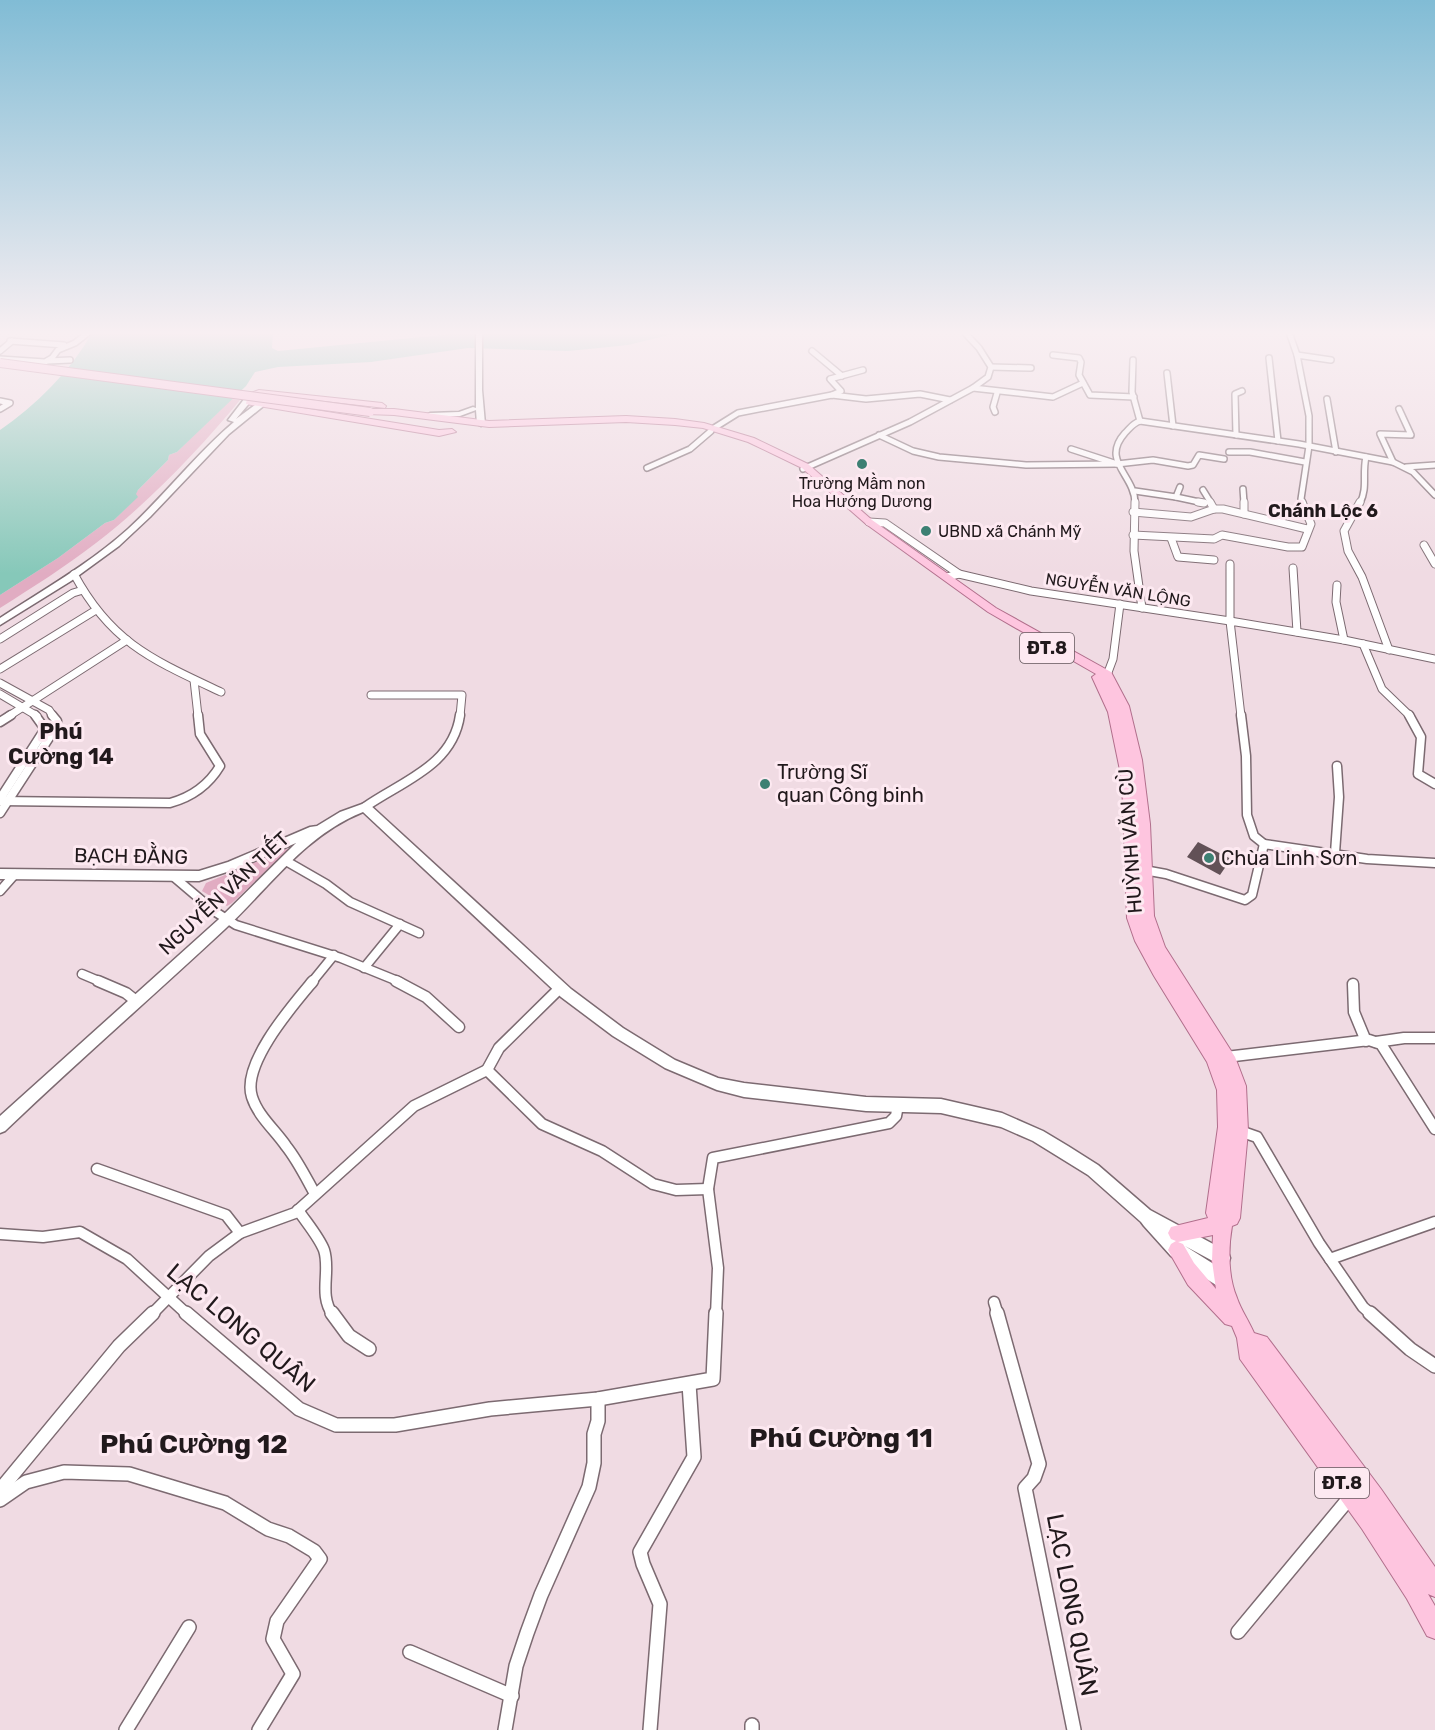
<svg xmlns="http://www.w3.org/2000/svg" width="1435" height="1730" viewBox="0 0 1435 1730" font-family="Rubik,sans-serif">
<rect width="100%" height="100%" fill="#f0dbe3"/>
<g fill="#e1acc2">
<path d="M231,399L240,400C201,448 145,506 96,543C65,567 33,587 0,608V595L58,558L105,523L114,520L137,497L135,494L138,490L168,460L169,455L177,452Z"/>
<polygon points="286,849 289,850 232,903 227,906 202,891 206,883"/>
</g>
<path fill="#86c8b9" d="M92,332H273L272,348L278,351L474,332H681L628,345L599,348L568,351L468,348L371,362L278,367L255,372L246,386L177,452L169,455L168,460L138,490L136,494L138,497L114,520L105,523L58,558L0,595V430C34,407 73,369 92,332Z"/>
<polygon fill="#625157" points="1198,842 1231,859 1220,875 1187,857"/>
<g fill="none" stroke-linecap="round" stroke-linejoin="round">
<g stroke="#7c6a71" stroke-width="8">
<g id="street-far4">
<polyline points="1290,335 1297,355"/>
<polyline points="10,341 64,345"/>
<polyline points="0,351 12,341"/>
<polyline points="812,351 842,376"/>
<polyline points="1053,355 1079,358 1081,362 1079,375 1090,395 1134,397"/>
<polyline points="1269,358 1278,441"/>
<polyline points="0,359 45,362 52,358 58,350 75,343 89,332"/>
<polyline points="1133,360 1132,392 1140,421"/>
<polyline points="48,361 70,360"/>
<polyline points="991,367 1031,368"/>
<polyline points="1167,373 1173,426"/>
<polyline points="973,388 1053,397 1083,383"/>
<polyline points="832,395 841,391 830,379 863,370"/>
<polyline points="1327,399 1336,452"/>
<polyline points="0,401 10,403 0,409"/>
<polyline points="995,412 993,407 997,393"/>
<polyline points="714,428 738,413 832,395 866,399 920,394 950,400"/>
<polyline points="879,435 913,451 939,457 1026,465 1117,464"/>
<polyline points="1236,435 1235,394 1242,391"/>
<polyline points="1071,449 1117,464 1153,460 1188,466 1193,465 1199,455 1224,459"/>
<polyline points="1229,452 1250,452 1305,462"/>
<polyline points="1393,462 1380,434 1411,435 1399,409"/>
<polyline points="1406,467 1435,465"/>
<polyline points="647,468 690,449 711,431"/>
<polyline points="803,469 910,422 973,388 988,377 991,367 979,348 964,332"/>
<polyline points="1243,489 1244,503"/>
<polyline points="1203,490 1211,503"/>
<polyline points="1135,491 1176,497 1180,487"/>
<polyline points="1176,497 1204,503"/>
<path d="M1135,503C1135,475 1100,461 1125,433C1130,428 1133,423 1140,421L1299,444L1393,462L1413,472L1435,495"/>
<polyline points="1303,503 1301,499 1309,446 1309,416 1297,355 1331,360"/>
<path d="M1360,503C1368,488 1362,474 1366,457"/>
</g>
</g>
<g stroke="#7c6a71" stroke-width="9">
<g id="street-far3">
<polyline points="1135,502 1134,551 1142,608"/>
<polyline points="1198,502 1204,503"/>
<polyline points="1210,502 1214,509"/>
<polyline points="1244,502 1244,514"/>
<polyline points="1360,502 1344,531 1348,551 1362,577 1389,650"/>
<polyline points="1133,512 1191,517 1214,509 1223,509 1307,529"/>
<polyline points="869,522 885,523 959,574"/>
<polyline points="1133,535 1214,539 1222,535 1288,547 1302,547 1311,524 1302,502"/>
<polyline points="1171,538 1178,557 1214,560"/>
<polyline points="1424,545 1435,564"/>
<polyline points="1293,568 1297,632"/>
<path d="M74,574C111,643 153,660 221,692"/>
<polyline points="947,577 959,574 1031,591 1230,621 1230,564"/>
<polyline points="1337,585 1336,602 1344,640"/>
<polyline points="0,639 73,593 83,590"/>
<polyline points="1363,644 1382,689 1410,716"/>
<polyline points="0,669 96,610"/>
<polyline points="1107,675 1113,659 1120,604"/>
<polyline points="194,680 198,716"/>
<polyline points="0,683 49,710 53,716"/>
<polyline points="0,694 37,716"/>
<polyline points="371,695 462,695 460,716"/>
<polyline points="9,716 127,640"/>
<polyline points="1241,716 1230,621 1344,640 1435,659"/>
</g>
</g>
<g stroke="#7c6a71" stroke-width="11">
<g id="street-far2">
<polyline points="1241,715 1246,756 1247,815 1254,836 1264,844"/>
<polyline points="1409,715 1421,737 1418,774 1435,784"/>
<polyline points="0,722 11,715"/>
<polyline points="0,799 45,729 35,715"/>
<path d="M0,801L170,803C192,797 208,786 220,766L200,734L198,715"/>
<path d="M365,807C402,781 453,766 460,715"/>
<polyline points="0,813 54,730 57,721 52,715"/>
<polyline points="1335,853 1339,797 1337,766"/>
<polyline points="286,861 326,884 350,902 419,933"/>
<polyline points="1144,870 1166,874 1245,900 1252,895 1264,844 1367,859 1435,863"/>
<polyline points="174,877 214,911 236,925 341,958 400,982"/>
<polyline points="0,891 15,874"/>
<polyline points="364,968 400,924"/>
<polyline points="82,974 101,982"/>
<polyline points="312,982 334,955"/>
</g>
</g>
<g stroke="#7c6a71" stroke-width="13">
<g id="street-far1">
<polyline points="98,981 126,993 136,1001"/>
<path d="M313,981C293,1005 241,1064 252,1097C258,1116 275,1130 286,1146C298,1161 306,1178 315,1194"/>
<polyline points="396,981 426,997 459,1027"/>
<polyline points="1353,984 1354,1012 1366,1041"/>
<polyline points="1376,1042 1404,1038 1435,1038"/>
<polyline points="1226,1057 1369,1040 1381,1044 1435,1129"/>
<polyline points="487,1070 499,1048 560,988"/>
<polyline points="1237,1130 1257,1137 1319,1243 1363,1307 1372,1315"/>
<polyline points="97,1169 226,1215 240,1233"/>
<path d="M298,1210C306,1222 319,1237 324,1250C331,1271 318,1295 333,1315"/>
<polyline points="0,1234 43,1237 80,1232 127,1259 188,1315"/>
<polyline points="1330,1259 1435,1222"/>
<polyline points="994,1302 998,1315"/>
<polyline points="151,1315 209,1256 240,1233 295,1213 414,1106 487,1070 542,1124 602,1151 653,1184 676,1190 708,1189"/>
<polyline points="716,1315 718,1268 708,1189 713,1158 889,1123 896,1116 898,1105"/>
</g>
</g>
<g stroke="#7c6a71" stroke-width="16">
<g id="street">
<polyline points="186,1313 299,1409 336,1425 395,1425 490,1409 598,1399 713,1379 716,1313"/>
<polyline points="332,1313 349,1336 369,1349"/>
<polyline points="997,1313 1039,1464 1034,1478 1025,1488 1074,1730"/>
<polyline points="1370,1313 1410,1349 1435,1366"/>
<polyline points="0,1490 119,1346 153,1313"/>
<polyline points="0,1500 26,1482 64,1472 129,1474 225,1503 268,1529 289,1536 314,1551 320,1559 277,1621 273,1639 293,1674 259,1730"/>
<polyline points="1238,1632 1351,1496"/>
<polyline points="410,1652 512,1696"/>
<polyline points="752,1725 752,1730"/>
<polyline points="126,1730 189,1627"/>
<polyline points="505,1730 516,1666 527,1633 541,1595 589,1487 594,1463 594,1434 598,1421 598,1399"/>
<polyline points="650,1730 660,1604 643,1564 640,1552 694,1457 689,1384"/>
</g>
</g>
<g stroke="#7c6a71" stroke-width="3">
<g id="secondary">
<polygon points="476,332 482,332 482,390 485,424 481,426 477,424 476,410 460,416 427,417 426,415 430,413 459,412 473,407 476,408"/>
<path d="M245,398L252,400L236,419L259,402L266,404L229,434L150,517L119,546L71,581L0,625V618C43,590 89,564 128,529C165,495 195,455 234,422L228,420Z"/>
<path d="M365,803L369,804L571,989L623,1028L675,1060L718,1078L744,1083L866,1097L941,1099L1002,1113L1043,1131L1068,1146L1098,1165L1150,1210L1228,1252L1230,1258L1228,1264L1222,1266L1185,1246L1228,1273L1230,1279L1228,1285L1222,1287L1216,1285L1171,1256L1144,1226L1141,1222L1088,1175L1033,1141L1001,1127L941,1113L866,1111L744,1097L717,1090L665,1068L613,1036L561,997L363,812C305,835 269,888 225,929C152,997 77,1062 5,1131L0,1133V1116L218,920L296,843L236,869L199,881L0,879V869L199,871L228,862L310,827L317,826L340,812Z"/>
</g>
</g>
<g stroke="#b16f8c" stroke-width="2">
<g id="primary">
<path d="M259,390L382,403L386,406L385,408L281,396L272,403L439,430L452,429L456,432L439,436L246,404L248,394ZM260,394H270L272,396L263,401L254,400Z"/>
<path d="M370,409H394L489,421L626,416L675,419L704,423L754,438L808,464L872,520L996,608L1111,672L1129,706L1142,760L1150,824L1154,916L1165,947L1235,1057L1246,1086L1248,1131L1240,1218L1237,1224L1232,1226C1228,1249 1228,1277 1237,1298C1241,1310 1249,1321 1254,1333L1267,1337L1381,1489L1435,1567V1597L1428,1594L1435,1606V1639L1427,1636L1407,1599L1362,1529L1240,1359L1237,1338L1232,1326L1225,1324L1188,1285L1168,1250L1171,1244L1176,1241L1171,1239L1168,1233L1171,1227L1208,1218L1206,1213L1218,1127L1217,1090L1207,1062L1154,976L1135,941L1127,918L1122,780L1108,712L1092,677L1096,674L988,612L866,524L802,468L748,442L703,428L675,425L626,422L489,427L394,415L367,414V410ZM1213,1235L1212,1261L1216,1289L1194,1263L1183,1244L1178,1242Z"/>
</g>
</g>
<use href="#street-far4" stroke="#fff" stroke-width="5"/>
<use href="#street-far3" stroke="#fff" stroke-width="7"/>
<use href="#street-far2" stroke="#fff" stroke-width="8"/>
<use href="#street-far1" stroke="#fff" stroke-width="10"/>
<use href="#street" stroke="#fff" stroke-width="13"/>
<use href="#secondary" fill="#fff" fill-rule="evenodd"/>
<use href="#primary" fill="#fec5df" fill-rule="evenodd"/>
<g stroke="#b16f8c" stroke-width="10" stroke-linecap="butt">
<polyline id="primary-bridge" points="0,363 370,412"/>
</g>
<use href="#primary-bridge" stroke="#fec5df" stroke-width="8"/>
</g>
<linearGradient id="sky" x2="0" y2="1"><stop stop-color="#81bcd5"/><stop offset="0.58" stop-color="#f8eff2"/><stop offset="1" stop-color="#f8eff2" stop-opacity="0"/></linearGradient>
<rect width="1435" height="574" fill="url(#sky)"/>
<g fill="#3d8073" stroke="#fde9f1" stroke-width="2">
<circle cx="862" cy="464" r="6"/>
<circle cx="926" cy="531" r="6"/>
<circle cx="765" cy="784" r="6"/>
<circle cx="1209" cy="858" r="6"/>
</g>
<g text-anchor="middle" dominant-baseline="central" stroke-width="6" stroke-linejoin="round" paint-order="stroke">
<g font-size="16" fill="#21191c" stroke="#fde9f1">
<text x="862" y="483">Trường Mầm non<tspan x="862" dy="18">Hoa Hướng Dương</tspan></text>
<text x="938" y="531" text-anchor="start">UBND xã Chánh Mỹ</text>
</g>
<g font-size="16" fill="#21191c" stroke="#fde9f1">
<text transform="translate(1118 590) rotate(9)">NGUYỄN VĂN LỘNG</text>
</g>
<g font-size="18" font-weight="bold" fill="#21191c" stroke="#fde9f1">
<text x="1323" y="511">Chánh Lộc 6</text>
</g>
<g fill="#fde9f1" stroke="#63575c" stroke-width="1.5">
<rect x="1020" y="633" width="54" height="30" rx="4.5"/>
<rect x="1315" y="1468" width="54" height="30" rx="4.5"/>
</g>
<g font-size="18" font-weight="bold" fill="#21191c">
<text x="1047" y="648">ĐT.8</text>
<text x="1342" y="1483">ĐT.8</text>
</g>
<g font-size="20" fill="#21191c" stroke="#fde9f1" text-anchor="start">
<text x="777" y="772">Trường Sĩ<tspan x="777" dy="23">quan Công binh</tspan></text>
<text x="1221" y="858">Chùa Linh Sơn</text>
</g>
<g font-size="20" fill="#21191c" stroke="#fde9f1">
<text transform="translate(1130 841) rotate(-94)">HUỲNH VĂN CÙ</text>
<text transform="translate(131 856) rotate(1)">BẠCH ĐẰNG</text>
<text transform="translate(224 893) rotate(-43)">NGUYỄN VĂN TIẾT</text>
</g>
<g font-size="22" font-weight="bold" fill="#21191c" stroke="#fde9f1">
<text x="61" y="731">Phú<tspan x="61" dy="25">Cường 14</tspan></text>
</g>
<g font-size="24" fill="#21191c" stroke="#fde9f1">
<text transform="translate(241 1328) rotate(40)">LẠC LONG QUÂN</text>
<text transform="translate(1072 1605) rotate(79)">LẠC LONG QUÂN</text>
</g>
<g font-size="27" font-weight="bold" fill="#21191c" stroke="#fde9f1">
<text x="841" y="1438">Phú Cường 11</text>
<text x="194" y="1444">Phú Cường 12</text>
</g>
</g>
</svg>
